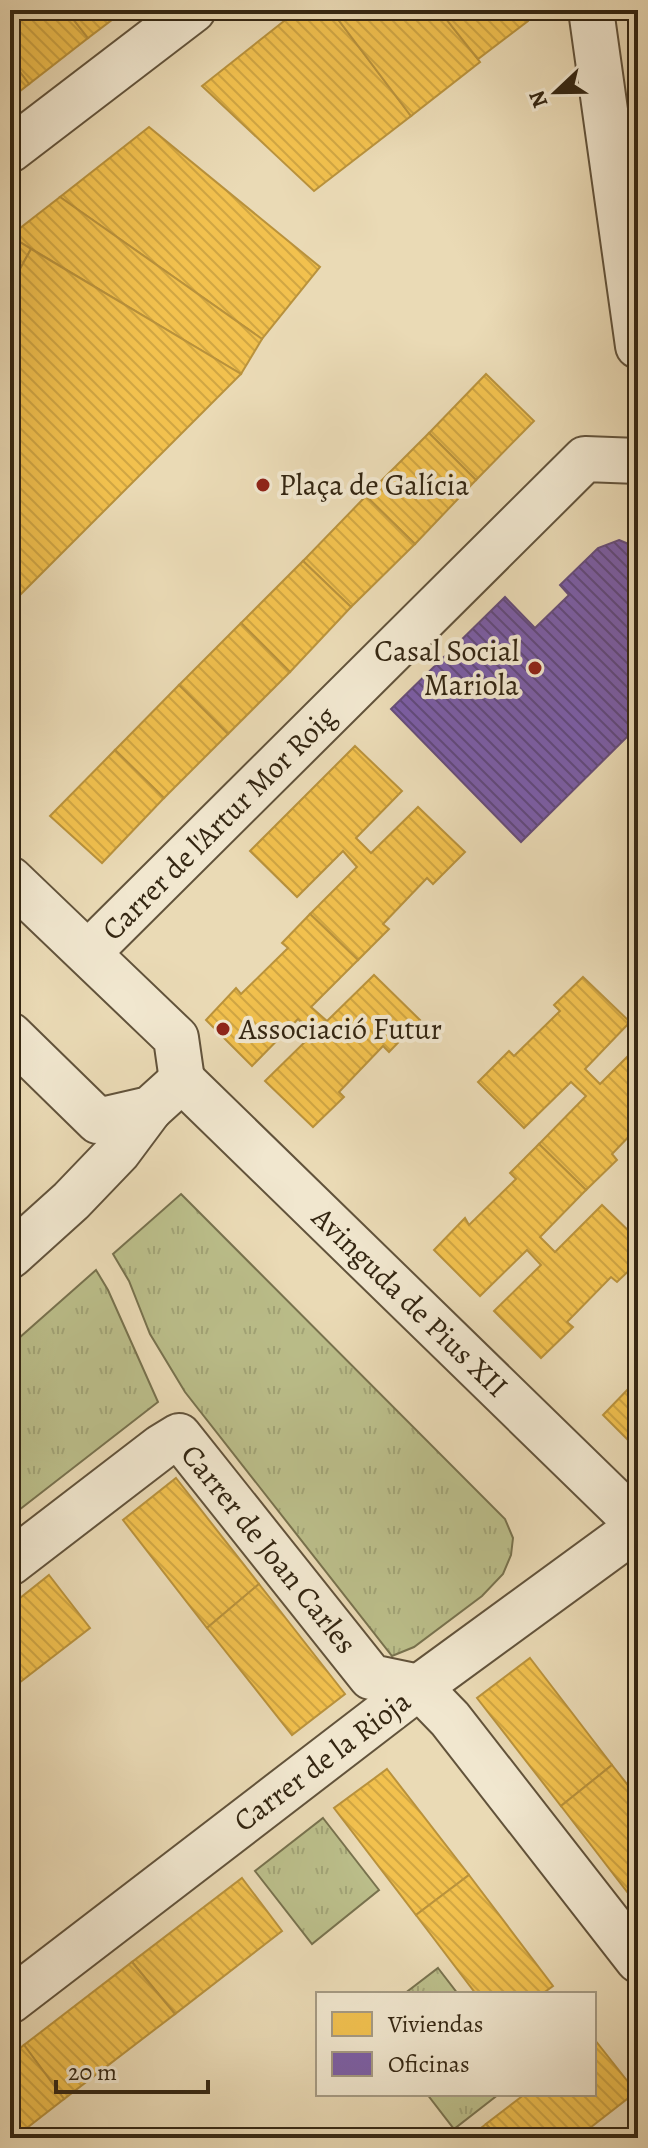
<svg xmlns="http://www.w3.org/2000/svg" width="648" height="2148" viewBox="0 0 648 2148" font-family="Alegreya,serif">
<defs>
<pattern id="grass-tufts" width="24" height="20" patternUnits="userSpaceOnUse" patternTransform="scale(2)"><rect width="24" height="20" fill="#bbbe8a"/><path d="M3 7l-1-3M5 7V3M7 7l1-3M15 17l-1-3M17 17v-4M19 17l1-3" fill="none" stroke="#a1a376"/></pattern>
<pattern id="homes-back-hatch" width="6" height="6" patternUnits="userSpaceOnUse" patternTransform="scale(2)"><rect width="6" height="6" fill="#f2c14e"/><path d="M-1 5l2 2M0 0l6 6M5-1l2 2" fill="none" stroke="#d0a643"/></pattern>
<pattern id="offices-back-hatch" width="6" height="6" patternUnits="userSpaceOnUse" patternTransform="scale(2)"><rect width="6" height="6" fill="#7b5ea7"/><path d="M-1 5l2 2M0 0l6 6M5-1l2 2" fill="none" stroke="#60497e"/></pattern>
</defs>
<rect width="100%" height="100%" fill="#eadab5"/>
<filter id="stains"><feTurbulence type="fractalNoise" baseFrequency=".0025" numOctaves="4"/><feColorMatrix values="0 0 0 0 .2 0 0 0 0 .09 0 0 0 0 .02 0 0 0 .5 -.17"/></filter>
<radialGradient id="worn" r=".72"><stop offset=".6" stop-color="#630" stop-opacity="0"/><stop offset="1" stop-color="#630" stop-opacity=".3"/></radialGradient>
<g fill="url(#grass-tufts)" stroke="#78724e" stroke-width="2">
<polygon points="181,1194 505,1519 513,1538 511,1555 503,1574 482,1596 414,1647 392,1656 185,1392 150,1334 129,1281 113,1254"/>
<polygon points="96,1270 108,1290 158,1402 10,1517 10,1346"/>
<polygon points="323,1818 379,1890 312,1944 255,1871"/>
<polygon points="438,1968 458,1994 404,1994"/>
<polygon points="427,2094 499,2094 454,2129"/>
</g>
<g fill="url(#homes-back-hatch)" stroke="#b9923c" stroke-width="2">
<polygon points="10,10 66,10 88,38 29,84 10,59"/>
<polygon points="66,10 125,10 88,38"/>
<polygon points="298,10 331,10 411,116 314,191 202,86"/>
<polygon points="331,10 439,10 480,62 411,116"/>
<polygon points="439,10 527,10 528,21 478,59"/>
<polygon points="10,59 29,84 10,99"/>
<polygon points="149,127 320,267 262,339 60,197"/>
<polygon points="60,197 262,339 241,374 10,236"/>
<polygon points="10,236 31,249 10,287"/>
<polygon points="31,249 241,374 10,605 10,287"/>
<polygon points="486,374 534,421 476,480 429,433"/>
<polygon points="429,433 476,480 415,544 366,496"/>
<polygon points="366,496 415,544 351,607 303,561"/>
<polygon points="303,561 351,607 290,672 241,623"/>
<polygon points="241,623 290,672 228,734 179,685"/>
<polygon points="179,685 228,734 164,798 115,750"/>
<polygon points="355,746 402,791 356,838 371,853 418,807 465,852 433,884 427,878 383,924 389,929 358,960 310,914 357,867 343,851 297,897 250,851"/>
<polygon points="115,750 164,798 102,863 50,816"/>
<polygon points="310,914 358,960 311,1007 327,1021 374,975 420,1020 389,1052 383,1046 339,1092 344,1097 313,1127 265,1081 313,1034 298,1019 252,1066 206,1020 236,988 241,994 288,948 282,943"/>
<polygon points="583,977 630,1022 585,1069 600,1084 638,1046 638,1127 612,1154 617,1160 586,1190 539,1144 586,1096 571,1082 524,1128 478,1082 509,1051 514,1056 560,1011 554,1005"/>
<polygon points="539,1144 586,1190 540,1237 555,1252 602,1205 638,1240 638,1262 617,1282 611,1277 567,1322 573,1327 541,1358 494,1311 541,1265 527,1250 480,1296 434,1250 465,1218 469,1225 516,1179 510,1173"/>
<polygon points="633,1384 638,1389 638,1450 603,1415"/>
<polygon points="176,1478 259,1584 207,1628 123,1520"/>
<polygon points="49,1575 90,1628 10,1690 10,1606"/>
<polygon points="259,1584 345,1694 292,1735 207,1628"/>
<polygon points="530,1658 612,1765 561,1806 477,1698"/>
<polygon points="612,1765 638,1798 638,1906 561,1806"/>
<polygon points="387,1769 469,1875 416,1915 334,1808"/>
<polygon points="469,1875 553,1986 542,1994 476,1994 416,1915"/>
<polygon points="242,1878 282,1931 175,2014 132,1962"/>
<polygon points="132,1962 175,2014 64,2099 24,2045"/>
<polygon points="595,2040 636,2092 577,2138 498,2138 486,2124 525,2094 594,2094"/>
<polygon points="24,2045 64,2099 14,2138 10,2138 10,2056"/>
<polygon points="486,2124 498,2138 468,2138"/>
</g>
<polygon fill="url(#offices-back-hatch)" stroke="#664d7a" stroke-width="2" points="619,540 638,548 638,713 629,723 635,729 521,842 391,709 505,597 535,628 569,595 560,585 598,548"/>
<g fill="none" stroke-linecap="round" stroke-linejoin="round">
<g stroke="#62533b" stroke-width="48">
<g id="minor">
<polyline points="591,10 638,346"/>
<polyline points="10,150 193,10"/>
<polyline points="88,953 585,459 638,461"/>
<polyline points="10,1256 71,1201 118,1152 150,1109"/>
<polyline points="10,1563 161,1447 179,1436 371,1677 419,1687 450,1719 638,1960"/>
<polyline points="10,2001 419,1687 638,1527"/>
</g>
</g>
<g stroke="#62533b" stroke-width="48">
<g id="tertiary">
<polyline points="10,879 176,1038 182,1080"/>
<polyline points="10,1035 98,1121 150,1109 182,1080"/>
<polyline points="182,1080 638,1524"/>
</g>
</g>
<use href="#minor" stroke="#f1e7cf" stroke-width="44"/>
<use href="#tertiary" stroke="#f1e7cf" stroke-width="44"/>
</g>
<g fill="#8f2418" stroke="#f1e7cf" stroke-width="3">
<circle cx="263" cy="485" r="8"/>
<circle cx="535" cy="668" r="8"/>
<circle cx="223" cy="1029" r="8"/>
</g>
<g text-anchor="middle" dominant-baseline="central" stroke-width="8" stroke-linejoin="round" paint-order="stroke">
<g font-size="30" fill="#342612" stroke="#f1e7cf" text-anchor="start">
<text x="279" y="485">Plaça de Galícia</text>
<text x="519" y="651" text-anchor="end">Casal Social<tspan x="519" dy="34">Mariola</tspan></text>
<text x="239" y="1029">Associació Futur</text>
</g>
<g font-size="30" fill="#342612" stroke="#f1e7cf">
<text transform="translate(219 823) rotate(-45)">Carrer de l'Artur Mor Roig</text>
<text transform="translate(410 1302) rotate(44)">Avinguda de Pius XII</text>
<text transform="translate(269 1549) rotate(51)">Carrer de Joan Carles</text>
<text transform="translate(322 1761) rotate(-37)">Carrer de la Rioja</text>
</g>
</g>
<rect width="648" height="2148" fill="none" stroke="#eadab5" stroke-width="40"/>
<rect x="12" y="12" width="624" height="2124" fill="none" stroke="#342612" stroke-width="4"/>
<rect x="20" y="20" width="608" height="2108" fill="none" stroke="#342612" stroke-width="2"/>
<rect x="316" y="1992" width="280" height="104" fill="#f1e7cf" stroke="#a59a83" stroke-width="2"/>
<rect x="332" y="2012" width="40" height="24" fill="#f2c14e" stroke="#a59a83" stroke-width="2"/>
<text x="388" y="2032" font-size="24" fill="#342612">Viviendas</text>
<rect x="332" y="2052" width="40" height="24" fill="#7b5ea7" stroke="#a59a83" stroke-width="2"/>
<text x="388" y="2072" font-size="24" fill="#342612">Oficinas</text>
<g transform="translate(556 92) rotate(248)" stroke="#f1e7cf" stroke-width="6" paint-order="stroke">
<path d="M0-6L14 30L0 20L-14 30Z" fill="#342612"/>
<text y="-12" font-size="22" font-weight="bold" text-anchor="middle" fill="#342612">N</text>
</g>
<path d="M56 2080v12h152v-12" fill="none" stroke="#342612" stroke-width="4"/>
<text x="68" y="2080" font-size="24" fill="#342612" stroke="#f1e7cf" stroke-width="6" paint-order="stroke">20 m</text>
<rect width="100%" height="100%" filter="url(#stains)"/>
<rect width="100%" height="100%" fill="url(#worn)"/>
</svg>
